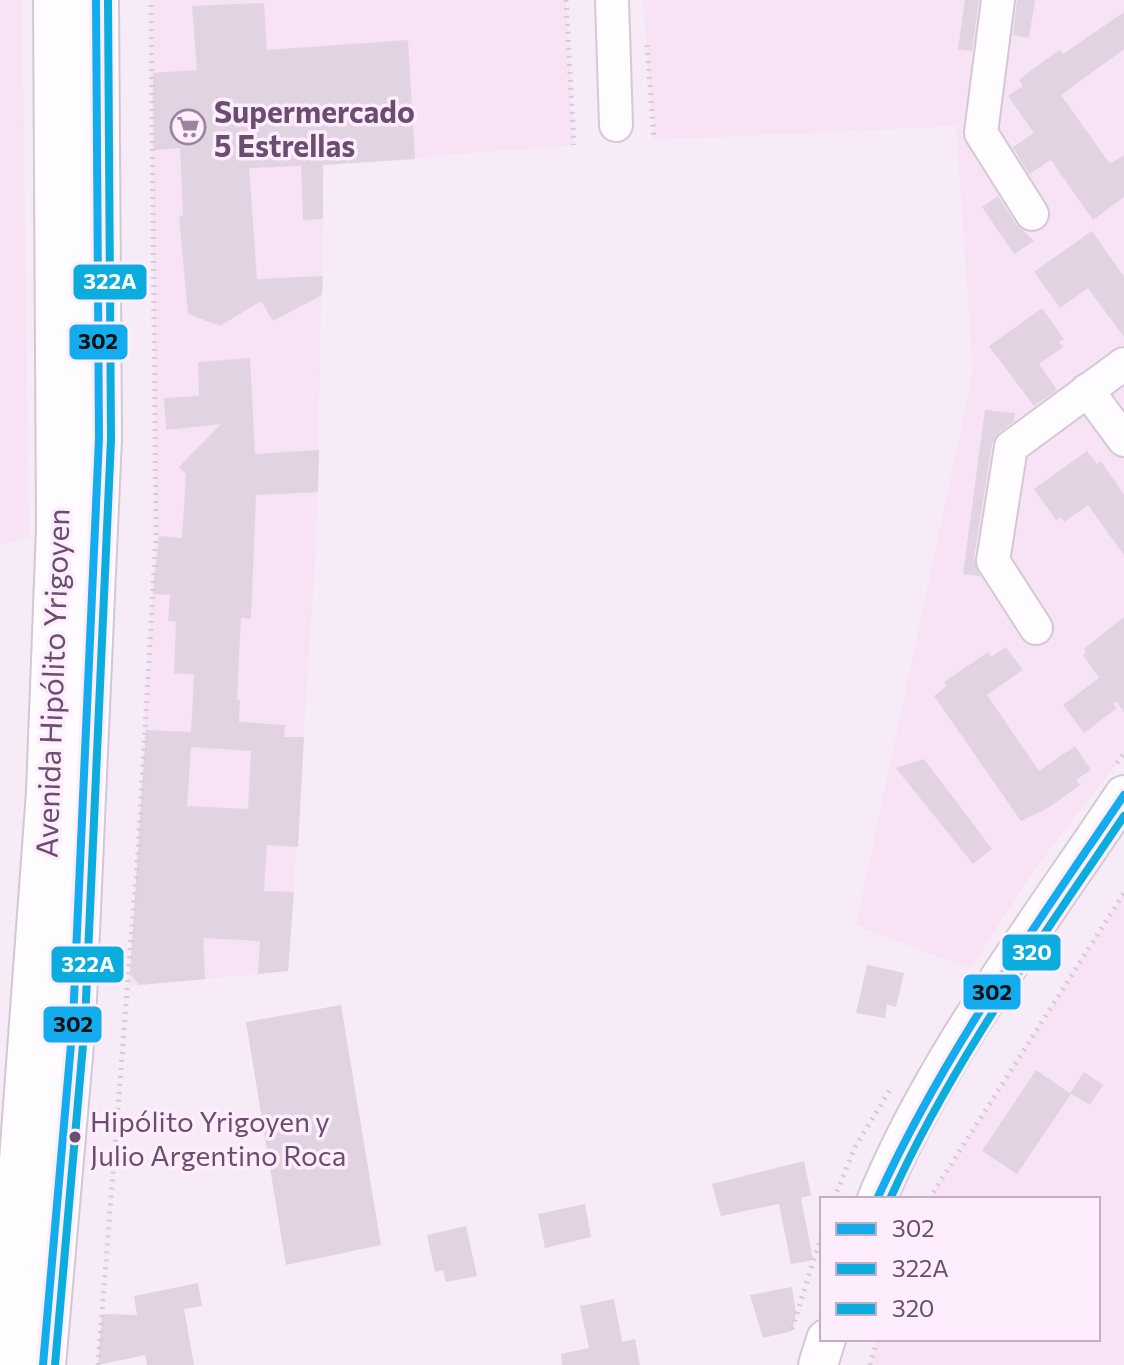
<svg xmlns="http://www.w3.org/2000/svg" width="1124" height="1365" viewBox="0 0 1124 1365" font-family="Commissioner,sans-serif">
<rect width="100%" height="100%" fill="#f6ebf6"/>
<g fill="#f7e3f5">
<polygon points="0,0 22,0 29,537 0,545"/>
<polygon points="151,0 566,0 574,145 324,165 316,546 288,971 129,986 156,536"/>
<polygon points="643,0 1124,0 1124,754 1037,866 970,969 856,925 973,372 956,126 654,140"/>
<polygon points="1124,893 1124,1365 870,1365 877,1339 1098,1339 1098,1199 929,1199"/>
</g>
<g fill="#e1d3e2" fill-rule="evenodd">
<polygon points="965,0 979,0 972,51 958,49"/>
<polygon points="1017,0 1035,0 1029,38 1013,35"/>
<polygon points="264,3 267,50 408,40 415,159 323,165 323,219 303,220 301,166 249,168 257,279 323,276 322,295 273,321 261,301 220,326 188,314 179,217 183,216 180,148 154,150 153,73 197,70 192,6"/>
<polygon points="1124,12 1124,49 1061,95 1110,164 1124,155 1124,197 1093,220 1051,160 1029,174 1013,147 1034,133 1008,96 1023,86 1019,80 1045,60 1060,50 1063,54"/>
<polygon points="998,196 1016,224 1034,241 1014,254 982,207"/>
<polygon points="1092,231 1124,277 1124,337 1088,288 1060,308 1034,272"/>
<polygon points="1042,308 1064,339 1059,342 1063,347 1039,364 1057,390 1034,406 989,346"/>
<path d="M250,358L255,454L319,450L318,492L256,495L251,619L241,618L237,699L240,700L239,722L285,725L284,737H304L298,847L267,845L264,891L294,892L288,971L258,974L260,941L203,938L205,979L139,985L130,974L146,730L191,732L194,675L174,673L176,622L168,621L170,595L153,594L159,536L182,538L186,474L179,467L221,424L166,430L164,398L199,396L198,362ZM191,747L251,751L248,809L187,806Z"/>
<polygon points="985,410 1015,413 1014,421 1000,432 992,444 974,558 980,576 963,574"/>
<polygon points="1087,451 1097,464 1101,461 1124,495 1124,555 1088,505 1064,522 1061,517 1056,520 1034,489"/>
<polygon points="1124,617 1124,712 1116,701 1113,704 1117,708 1084,733 1063,705 1099,678 1083,655 1086,653 1084,649"/>
<polygon points="1006,647 1023,670 987,695 1039,771 1075,746 1091,770 1076,780 1080,785 1048,808 1021,821 934,696 947,686 944,682 988,652 991,657"/>
<polygon points="924,759 992,849 973,864 896,768"/>
<polygon points="867,965 904,973 896,1007 887,1004 885,1018 856,1013"/>
<polygon points="341,1005 381,1245 286,1265 246,1022"/>
<polygon points="1036,1070 1071,1094 1017,1174 982,1151"/>
<polygon points="1084,1072 1103,1085 1090,1105 1070,1093"/>
<polygon points="804,1161 811,1195 801,1198 813,1260 791,1264 779,1204 721,1216 712,1184"/>
<polygon points="585,1204 591,1237 545,1248 538,1214"/>
<polygon points="466,1226 477,1276 446,1282 443,1270 435,1272 427,1235"/>
<polygon points="198,1283 202,1306 184,1309 194,1365 147,1365 145,1355 98,1365 102,1314 137,1315 134,1296"/>
<polygon points="792,1287 796,1314 792,1331 763,1338 750,1295"/>
<polygon points="614,1299 622,1342 635,1339 640,1365 562,1365 561,1354 589,1348 580,1306"/>
</g>
<g fill="none" stroke-linecap="round" stroke-linejoin="round">
<g stroke="#d4c8d4" stroke-width="36">
<g id="minor">
<polyline points="612,0 616,125"/>
<polyline points="998,0 981,133 1032,214"/>
<polyline points="1087,390 1124,440"/>
<polyline points="1036,628 993,561 1011,447 1124,364"/>
</g>
</g>
<g stroke="#d4c8d4" stroke-width="42">
<g id="tertiary">
<path d="M877,1199C937,1054 1038,925 1124,795"/>
<polyline points="818,1365 826,1339"/>
</g>
</g>
<g stroke="#d3c7d3" stroke-width="48">
<g id="secondary">
<polyline points="7,1365 49,792 59,528 56,0"/>
<polyline points="43,1365 73,1021 99,438 96,0"/>
</g>
</g>
<g stroke="#d5cbd6" stroke-width="5" stroke-dasharray="2 6" stroke-linecap="butt">
<polyline points="566,0 574,145"/>
<polyline points="647,45 654,140"/>
<polyline points="1117,763 1124,754"/>
<polyline points="834,1199 855,1147 890,1090"/>
<polyline points="929,1199 1124,893"/>
<polyline points="792,1329 822,1234"/>
<polyline points="98,1365 138,851 156,536 151,0"/>
<polyline points="870,1365 877,1339"/>
</g>
<use href="#minor" stroke="#fefcfe" stroke-width="32"/>
<use href="#tertiary" stroke="#fefcfe" stroke-width="38"/>
<use href="#secondary" stroke="#fefcfe" stroke-width="44"/>
<g stroke="#feedfc" stroke-width="14">
<g id="bus-1">
<path d="M877,1199C943,1054 1035,927 1124,795"/>
<polyline points="43,1365 73,1021 99,438 96,0"/>
</g>
</g>
<g stroke="#feedfc" stroke-width="14">
<polyline id="bus-2" points="55,1365 85,1022 111,439 108,0"/>
</g>
<g stroke="#feedfc" stroke-width="14">
<path id="bus-3" d="M890,1199C952,1062 1040,941 1124,816"/>
</g>
<use href="#bus-1" stroke="#13acee" stroke-width="8"/>
<use href="#bus-2" stroke="#0badde" stroke-width="8"/>
<use href="#bus-3" stroke="#0badde" stroke-width="8"/>
</g>
<defs>
<g id="supermarket-ring" transform="scale(1.8)"><circle r="9.5" fill="#feedfc" stroke="#9c84a0" stroke-width="1.5"/><path d="M-6-5.5h2.5l.6 2H6L4.5 2H-2.5L-4.4-4H-6ZM-1.5 3.2a1.3 1.3 0 1 0 .1 0ZM3 3.2a1.3 1.3 0 1 0 .1 0Z" fill="#9c84a0"/></g>
</defs>
<g fill-rule="evenodd">
<use href="#supermarket-ring" x="188" y="127"/>
</g>
<circle fill="#6c4d72" stroke="#feedfc" stroke-width="3" cx="75" cy="1137" r="7"/>
<g text-anchor="middle" dominant-baseline="central" stroke-width="7" stroke-linejoin="round" paint-order="stroke">
<g font-size="28" fill="#6c4d72" stroke="#feedfc" text-anchor="start">
<text x="90" y="1121">Hipólito Yrigoyen y<tspan x="90" dy="34">Julio Argentino Roca</tspan></text>
</g>
<g font-size="30" font-weight="bold" fill="#6c4d72" stroke="#feedfc" text-anchor="start">
<text x="214" y="110">Supermercado<tspan x="214" dy="34">5 Estrellas</tspan></text>
</g>
<g font-size="30" fill="#6c4d72" stroke="#feedfc">
<text transform="translate(51 683) rotate(-88)">Avenida Hipólito Yrigoyen</text>
</g>
</g>
<g stroke="#feedfc" stroke-width="3">
<rect x="72" y="263" width="76" height="38" rx="8" fill="#0badde"/>
<rect x="68" y="323" width="61" height="38" rx="8" fill="#13acee"/>
<rect x="1001" y="933" width="61" height="39" rx="8" fill="#0badde"/>
<rect x="50" y="945" width="75" height="39" rx="8" fill="#0badde"/>
<rect x="962" y="973" width="60" height="38" rx="8" fill="#13acee"/>
<rect x="42" y="1005" width="61" height="39" rx="8" fill="#13acee"/>
</g>
<g font-size="22" text-anchor="middle" font-weight="bold" fill="#fff">
<text x="110" y="289">322A</text>
<text x="1032" y="960">320</text>
<text x="88" y="972">322A</text>
</g>
<g font-size="22" text-anchor="middle" font-weight="bold" fill="#111">
<text x="98" y="349">302</text>
<text x="992" y="1000">302</text>
<text x="73" y="1032">302</text>
</g>
<rect x="820" y="1197" width="280" height="144" fill="#feedfc" stroke="#c4adc5" stroke-width="2"/>
<rect x="836" y="1223" width="40" height="12" fill="#13acee" stroke="#c4adc5" stroke-width="2"/>
<text x="892" y="1237" font-size="24" fill="#6c4d72">302</text>
<rect x="836" y="1263" width="40" height="12" fill="#0badde" stroke="#c4adc5" stroke-width="2"/>
<text x="892" y="1277" font-size="24" fill="#6c4d72">322A</text>
<rect x="836" y="1303" width="40" height="12" fill="#0badde" stroke="#c4adc5" stroke-width="2"/>
<text x="892" y="1317" font-size="24" fill="#6c4d72">320</text>
</svg>
